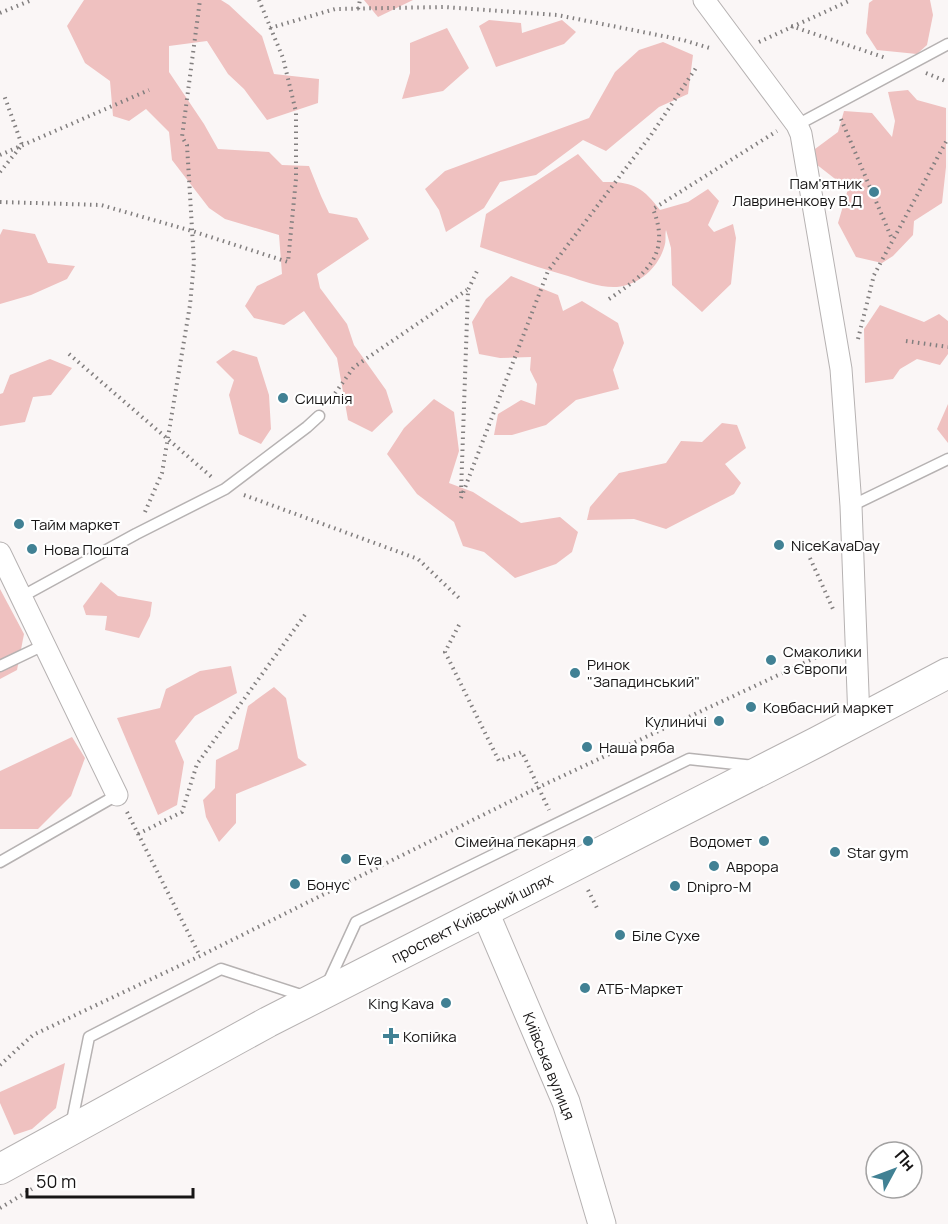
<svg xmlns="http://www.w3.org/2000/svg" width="948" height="1224" viewBox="0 0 948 1224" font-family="Manrope,sans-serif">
<rect width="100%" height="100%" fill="#faf6f6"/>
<g fill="#efc1c0">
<polygon points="84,0 221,0 229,5 262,36 274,74 319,79 318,103 267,120 244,89 228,74 207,41 169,46 169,72 204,124 218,149 269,152 282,165 309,166 321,196 329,213 357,218 369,239 317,274 320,288 347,324 354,345 386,390 393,412 372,432 348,420 337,358 304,311 284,325 254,318 245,306 257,286 282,274 279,235 225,219 209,208 172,160 169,132 146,109 129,121 113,116 110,81 85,63 67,26"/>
<polygon points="364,0 413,0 378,17"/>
<polygon points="873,0 930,0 933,15 927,45 917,54 877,50 866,33 869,3"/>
<polygon points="489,20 521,23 522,33 562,20 576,32 564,44 496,67 479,26"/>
<polygon points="447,28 469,68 443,91 402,99 410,73 410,43"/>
<polygon points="663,42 693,55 688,94 659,107 606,151 583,140 536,175 500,182 484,208 446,232 439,210 425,189 445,171 589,118 615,72 639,50"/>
<polygon points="908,90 917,100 946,108 946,167 942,203 914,221 913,235 893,256 882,263 856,257 838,223 848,189 816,164 815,149 838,132 844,111 872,113 892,137 895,121 888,92"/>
<path d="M578,154L603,182C632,181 643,187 660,210L688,202L708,189L719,201L708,225L714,232L733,224L736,238L731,284L702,312L672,285L671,248L666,230C665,234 666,240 665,244C660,266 640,285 617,287C600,288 583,281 568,276C538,268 509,257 480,247L486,214Z"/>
<polygon points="3,229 35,234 48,263 75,266 67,279 31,295 0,304 0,235"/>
<polygon points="511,276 558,295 563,311 582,301 618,323 624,343 613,370 619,389 576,400 546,425 512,435 494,435 498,414 521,400 535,405 537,384 530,370 531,357 500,358 479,354 472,322 486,299"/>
<polygon points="880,305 924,322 939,314 948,321 948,354 940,365 917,359 900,369 893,379 865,383 864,329"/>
<polygon points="233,350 257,357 269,395 271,429 261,444 239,434 229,395 234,380 216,362"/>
<polygon points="50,359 72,368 51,395 33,397 25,422 0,426 0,394 3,393 10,375"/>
<polygon points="434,399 454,412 459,451 449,483 473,492 521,523 560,517 578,532 572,552 556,564 515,578 484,552 463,546 454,522 417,494 387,454 404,428"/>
<polygon points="948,404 948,443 937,429"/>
<polygon points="722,423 737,425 746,448 725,464 741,483 734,494 666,529 634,519 587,520 590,507 619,473 666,463 681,441 702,442"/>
<polygon points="101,582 118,596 152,602 150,616 139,638 105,630 107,616 86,615 83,606"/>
<polygon points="0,589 24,634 17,670 0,679"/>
<polygon points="231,666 237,693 195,716 175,741 184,762 177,805 158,815 117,718 160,708 166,689 200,671"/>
<polygon points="274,687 286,698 298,758 307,765 236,794 236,823 219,842 206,817 203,800 215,788 216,760 238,749 248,706"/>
<polygon points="72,737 85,758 71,796 38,829 0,829 0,771"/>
<polygon points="65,1063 56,1108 32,1129 14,1135 0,1103 0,1092"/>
</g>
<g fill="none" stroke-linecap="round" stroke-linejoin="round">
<g stroke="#b6b2b2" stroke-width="13">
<g id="service">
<polyline points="797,125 948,44"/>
<polyline points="851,506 948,459"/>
<polyline points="21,597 136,534 225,489 307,427 319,416"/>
<polyline points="0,666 44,645"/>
<polyline points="0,862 117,795"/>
<polyline points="327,985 356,922 689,759 754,766"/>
<polyline points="71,1126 89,1037 221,969 304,996"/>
</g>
</g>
<g stroke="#b6b2b2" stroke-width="23">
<g id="minor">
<polyline points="704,0 797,125 801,134 841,369 851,506 859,720"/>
<polyline points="0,553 117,795"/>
</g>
</g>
<g stroke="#b6b2b2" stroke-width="29">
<polyline id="tertiary" points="485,912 566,1102 602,1224"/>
</g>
<g stroke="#b6b2b2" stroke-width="32">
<polyline id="secondary" points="0,1169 268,1022 817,742 948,673"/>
</g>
<g stroke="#827f7f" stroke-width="4" stroke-dasharray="1.5 4.5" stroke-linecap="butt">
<polyline points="358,9 360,0"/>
<polyline points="0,13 32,0"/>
<polyline points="791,26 886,58"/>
<polyline points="270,28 335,9 444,7 557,15 683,40 713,49"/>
<polyline points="759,42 851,0"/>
<polyline points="926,73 948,82"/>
<polyline points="841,119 892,239"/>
<polyline points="0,155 149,90"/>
<polyline points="0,172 22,145 4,95"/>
<polyline points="0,202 101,205 192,231 288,262 296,179 296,112 283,58 259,0"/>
<path d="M609,299C644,275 672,256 653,209L777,131"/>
<polyline points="858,339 874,275 948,138"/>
<polyline points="906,341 948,347"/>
<polyline points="69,354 214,479"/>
<polyline points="328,403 354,367 467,290"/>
<polyline points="461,493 468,290 478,269"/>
<polyline points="244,495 418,559 459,598"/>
<polyline points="461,498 548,271 651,135 696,68"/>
<polyline points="145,512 162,473 190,305 194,262 187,145 182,137 200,0"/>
<polyline points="810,558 833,609"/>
<polyline points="459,625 445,652 499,761 522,752 549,810"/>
<polyline points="127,812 200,956"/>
<polyline points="138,834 182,812 197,764 307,612"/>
<polyline points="588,890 597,908"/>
<polyline points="0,1065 33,1035 200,956 539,787 836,648"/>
<polyline points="0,1208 32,1189"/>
</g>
<use href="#service" stroke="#fff" stroke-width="10"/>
<use href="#minor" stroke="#fff" stroke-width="21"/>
<use href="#tertiary" stroke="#fff" stroke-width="27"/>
<use href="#secondary" stroke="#fff" stroke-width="30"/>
</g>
<g fill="#418194" stroke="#fff" stroke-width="2">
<circle cx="874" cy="192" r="6"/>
<circle cx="283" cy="398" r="6"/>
<circle cx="19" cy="524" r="6"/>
<circle cx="779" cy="545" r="6"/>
<circle cx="32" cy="549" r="6"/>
<circle cx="771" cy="660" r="6"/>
<circle cx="575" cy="673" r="6"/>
<circle cx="751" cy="707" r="6"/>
<circle cx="719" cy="721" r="6"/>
<circle cx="587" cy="747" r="6"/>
<circle cx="588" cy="841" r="6"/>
<circle cx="764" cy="841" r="6"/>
<circle cx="835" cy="852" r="6"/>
<circle cx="346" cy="859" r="6"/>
<circle cx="714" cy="866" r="6"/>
<circle cx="295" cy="884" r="6"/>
<circle cx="675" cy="886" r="6"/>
<circle cx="620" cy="935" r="6"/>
<circle cx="585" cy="988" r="6"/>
<circle cx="446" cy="1003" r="6"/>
<path d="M388 1027h6v6h6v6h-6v6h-6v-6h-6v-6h6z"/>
</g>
<g text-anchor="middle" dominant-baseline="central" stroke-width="4.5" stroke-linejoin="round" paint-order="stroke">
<g font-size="15" fill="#171515" stroke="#fff" text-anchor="start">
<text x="862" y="183" text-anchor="end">Пам'ятник<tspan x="862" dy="17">Лавриненкову В.Д</tspan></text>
<text x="295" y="398">Сицилія</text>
<text x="31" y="524">Тайм маркет</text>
<text x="791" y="545">NiceKavaDay</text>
<text x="44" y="549">Нова Пошта</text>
<text x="783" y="651">Смаколики<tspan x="783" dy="17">з Європи</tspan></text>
<text x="587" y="664">Ринок<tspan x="587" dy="17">"Западинський"</tspan></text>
<text x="763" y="707">Ковбасний маркет</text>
<text x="707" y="721" text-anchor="end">Кулиничі</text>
<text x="599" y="747">Наша ряба</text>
<text x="576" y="841" text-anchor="end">Сімейна пекарня</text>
<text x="752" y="841" text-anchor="end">Водомет</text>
<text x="847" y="852">Star gym</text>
<text x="358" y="859">Eva</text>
<text x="726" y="866">Аврора</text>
<text x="307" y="884">Бонус</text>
<text x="687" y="886">Dnipro-M</text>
<text x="632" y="935">Біле Сухе</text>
<text x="597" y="988">АТБ-Маркет</text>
<text x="434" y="1003" text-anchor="end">King Kava</text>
<text x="403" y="1036">Копійка</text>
</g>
<g font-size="15" fill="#171515" stroke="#fff">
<text transform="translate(472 918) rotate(-27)">проспект Київський шлях</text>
<text transform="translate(549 1066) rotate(68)">Київська вулиця</text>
</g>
</g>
<g transform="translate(894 1170) rotate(49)"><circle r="28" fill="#ffffff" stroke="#a2a1a1" stroke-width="1.5"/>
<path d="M0-4.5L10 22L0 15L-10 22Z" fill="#418194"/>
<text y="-9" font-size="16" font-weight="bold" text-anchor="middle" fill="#171515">Пн</text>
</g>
<path d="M27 1188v9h166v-9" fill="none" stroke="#171515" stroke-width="3"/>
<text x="36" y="1188" font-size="18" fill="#171515" stroke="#ffffff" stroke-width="4.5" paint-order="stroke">50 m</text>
</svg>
